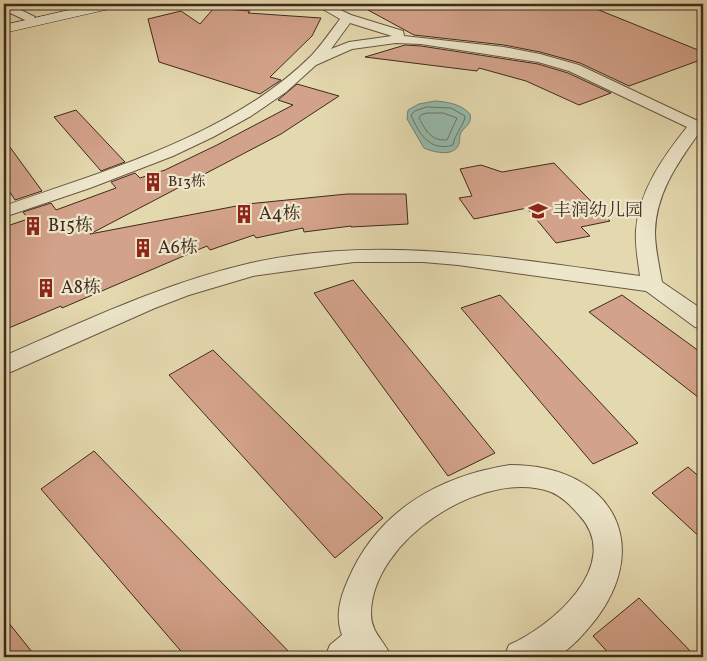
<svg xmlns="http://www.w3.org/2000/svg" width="707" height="661" viewBox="0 0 707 661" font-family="Vollkorn,'Noto Serif SC',serif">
<rect width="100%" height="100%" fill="#e4d8ae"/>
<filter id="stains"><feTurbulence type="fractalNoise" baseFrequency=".004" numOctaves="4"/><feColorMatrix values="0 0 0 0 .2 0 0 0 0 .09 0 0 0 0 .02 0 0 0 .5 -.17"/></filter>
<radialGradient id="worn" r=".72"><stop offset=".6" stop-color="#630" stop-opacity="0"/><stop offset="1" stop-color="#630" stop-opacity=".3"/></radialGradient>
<path fill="#95baaa" stroke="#738072" d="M435,101C448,102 461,104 470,114C472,123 467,125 462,131C458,136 461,142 458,146C452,157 433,152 424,148L407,119L408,110L419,104Z"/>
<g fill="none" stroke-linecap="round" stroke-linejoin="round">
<g stroke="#6a7264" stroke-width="1">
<path d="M427,107L451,108L465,116C465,124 455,133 453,145C430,152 419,134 411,115L415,111Z"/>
<path d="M428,113H443L457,118L447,140C431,141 426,131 419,118L421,115Z"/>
</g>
</g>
<g fill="#d3a28a" stroke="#3f2a1d">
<polygon points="357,4 584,4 703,52 703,59 629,86 580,63 540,52 504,45 414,35"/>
<polygon points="214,8 250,11 248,13 321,18 312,36 270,77 281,80 260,94 159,62 148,19 181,11 200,24"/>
<polygon points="405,45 421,46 538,64 568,73 611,93 579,105 526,81 479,68 477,71 365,57"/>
<polygon points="297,84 339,96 281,134 90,234 247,204 347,194 406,194 408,224 351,227 351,226 304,232 303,228 256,238 254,235 210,250 207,246 62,308 61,306 4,330 4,227 28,219 23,212 51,203 56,210 116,188 111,182 135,173 140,178 165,170 217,145 293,105 278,100"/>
<polygon points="76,110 125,162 101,171 54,117"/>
<polygon points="4,139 42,191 15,200 4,183"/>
<polygon points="554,163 610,221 581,227 590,236 556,243 527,208 474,219 459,198 472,196 460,169 481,165 502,172"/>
<polygon points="353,280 495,453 448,476 314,293"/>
<polygon points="500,295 638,443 593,464 461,308"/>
<polygon points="622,295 703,354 703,401 589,312"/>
<polygon points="213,350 383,518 335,558 169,375"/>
<polygon points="94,451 294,657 186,657 41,489"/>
<polygon points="688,467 703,480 703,540 652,493"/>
<polygon points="639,598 696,657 612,657 593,636"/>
<polygon points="4,617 36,657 4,657"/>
</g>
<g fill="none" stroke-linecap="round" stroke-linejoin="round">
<g stroke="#685641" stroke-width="2">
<g id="street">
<polygon points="4,4 9,4 35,17 33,20 25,20 4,10"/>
<path d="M314,4H328L351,15L403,31L404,36L504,47L540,54L579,65L702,123L703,127C681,159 656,190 655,232C655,248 659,265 662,282L703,310V329L695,327L646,291L458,265L423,262H354L253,276L189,295L155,308L4,375V356C85,321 164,283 251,263C381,234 511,259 640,276C638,261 635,246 636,230C639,191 663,157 687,127L569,71L538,62L421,44L396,43L352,49L316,65L286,92L251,116L213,137L173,156L90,188L4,217V206C108,170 232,135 312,55C322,44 331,31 340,19ZM350,23L392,36L349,42L331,49Z"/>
<path d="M510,465C616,465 658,551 586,631C580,638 563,656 554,657C539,660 520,657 504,657L509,645C551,627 624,565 580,516C571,506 563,497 551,492C483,467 371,541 371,614C371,633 385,641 391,657H325L330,645L342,635C335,616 340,598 348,580C377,511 439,476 510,465Z"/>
</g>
</g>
<g stroke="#3f2a1d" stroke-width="1">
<polygon id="secondary" points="95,4 120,4 118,7 4,33 4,25"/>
</g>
<g stroke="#3f2a1d" stroke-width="1">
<polygon id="primary" points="688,4 703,4 703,11 690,7"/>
</g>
<use href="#street" fill="#ede6ca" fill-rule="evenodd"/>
<use href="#secondary" fill="#ede6ca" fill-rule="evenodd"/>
<use href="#primary" fill="#e2bc77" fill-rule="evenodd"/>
</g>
<defs>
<g id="building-bare" transform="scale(1.5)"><path d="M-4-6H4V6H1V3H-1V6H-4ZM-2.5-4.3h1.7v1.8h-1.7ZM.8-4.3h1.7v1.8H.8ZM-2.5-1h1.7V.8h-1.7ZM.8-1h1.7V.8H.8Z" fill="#8f2418" stroke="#ede6ca" stroke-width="2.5" paint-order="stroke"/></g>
<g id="school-bare" transform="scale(1.5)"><path d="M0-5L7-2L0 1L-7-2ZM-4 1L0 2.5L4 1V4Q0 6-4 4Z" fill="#8f2418" stroke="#ede6ca" stroke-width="2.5" paint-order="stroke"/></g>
</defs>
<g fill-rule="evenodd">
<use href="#building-bare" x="153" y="182"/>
<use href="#school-bare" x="538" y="211"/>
<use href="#building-bare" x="244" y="214"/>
<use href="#building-bare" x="33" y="226"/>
<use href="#building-bare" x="143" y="248"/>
<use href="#building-bare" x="46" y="288"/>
</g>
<g text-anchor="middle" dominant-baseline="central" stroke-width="4.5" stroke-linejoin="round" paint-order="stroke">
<g font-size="15" fill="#3f2a1d" stroke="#ede6ca" text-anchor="start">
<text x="168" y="182">B13栋</text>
</g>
<g font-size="18" fill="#3f2a1d" stroke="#ede6ca" text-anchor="start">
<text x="553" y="211">丰润幼儿园</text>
<text x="259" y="214">A4栋</text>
<text x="48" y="226">B15栋</text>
<text x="158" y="248">A6栋</text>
<text x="61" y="288">A8栋</text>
</g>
</g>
<rect width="707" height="661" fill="none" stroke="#e4d8ae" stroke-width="20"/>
<rect x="5" y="5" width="697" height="651" fill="none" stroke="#3f2a1d" stroke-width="2.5"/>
<rect x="10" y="10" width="687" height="641" fill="none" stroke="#3f2a1d"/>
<rect width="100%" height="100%" filter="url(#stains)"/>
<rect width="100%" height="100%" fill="url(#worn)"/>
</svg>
